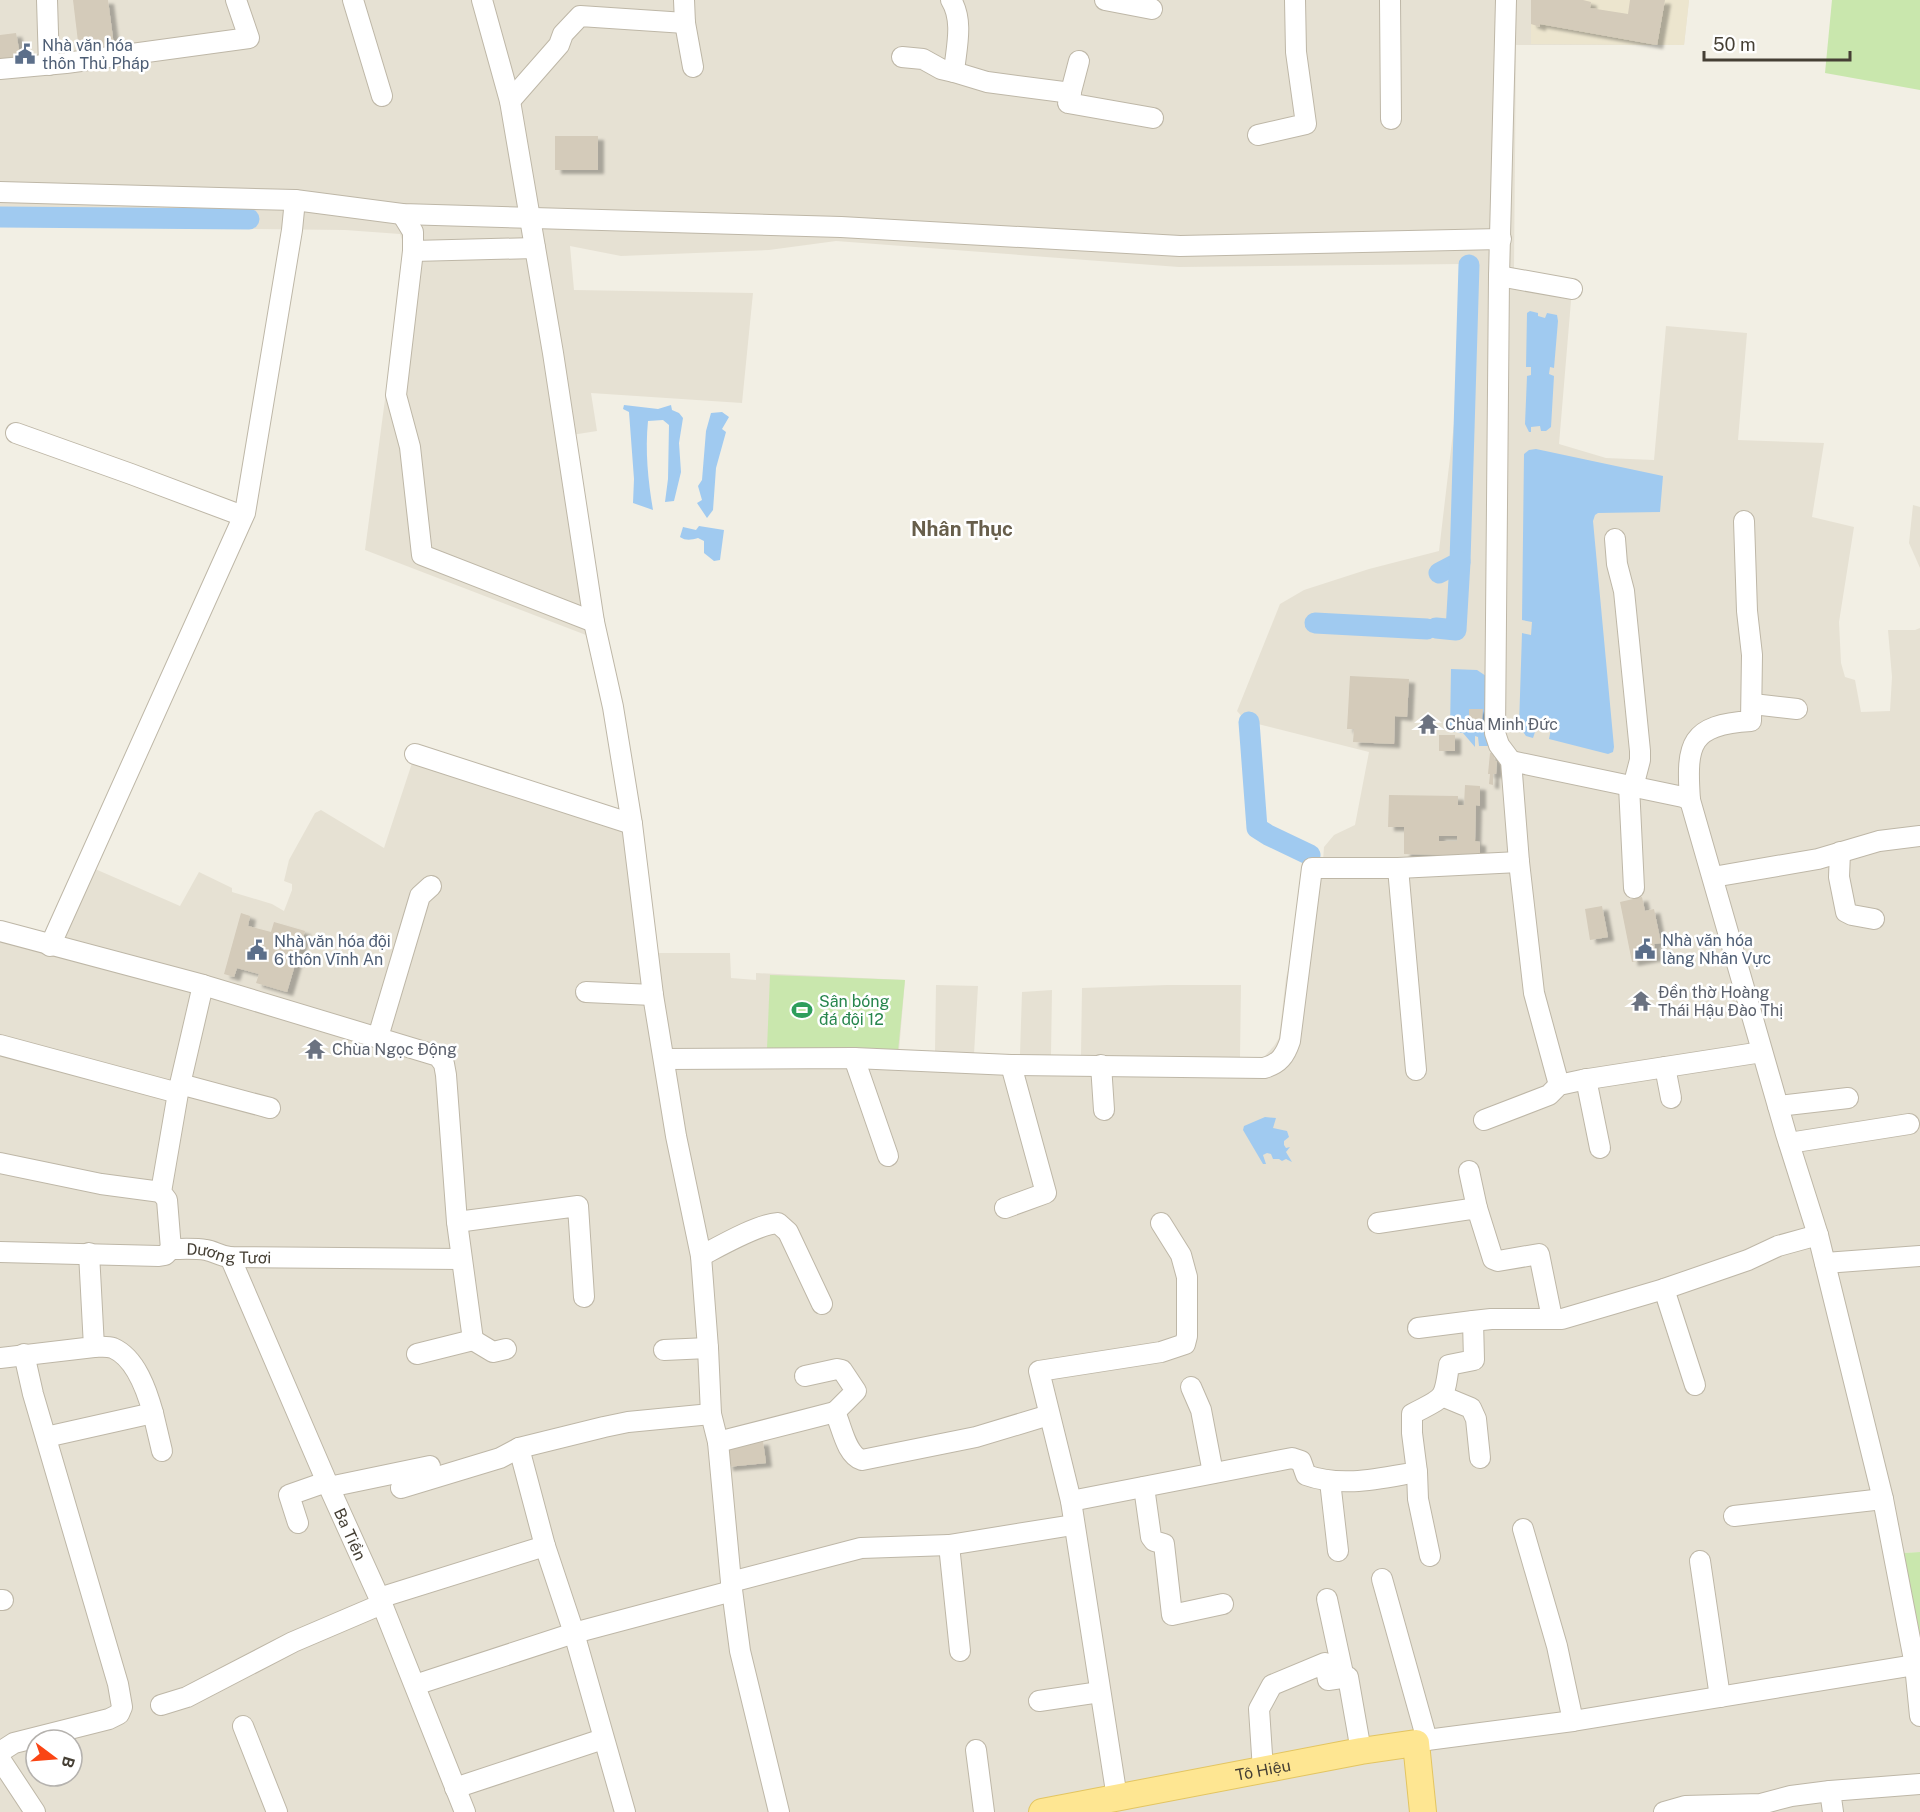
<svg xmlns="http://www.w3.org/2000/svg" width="1920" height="1812" viewBox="0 0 1920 1812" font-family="'Public Sans',sans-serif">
<defs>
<filter id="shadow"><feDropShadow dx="6" dy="4" stdDeviation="1.5" flood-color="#0004"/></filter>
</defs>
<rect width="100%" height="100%" fill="#f2efe4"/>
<g fill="#e6e1d3" fill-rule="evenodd">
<path d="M0,0H1689L1684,45H1516L1514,268L1521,272L1572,289L1559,444L1606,458L1654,460L1666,326L1747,333L1738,440L1824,443L1812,517L1854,527L1839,622L1841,663L1845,677L1855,680L1861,712L1890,711L1892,677L1888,630H1915L1920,628V1552L1903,1553L1920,1645V1812H0V931L50,946L86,865L180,906L199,872L232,888V892L272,904L284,911L292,890V884L284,881L289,860L315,813L321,810L384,848L415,754L632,824L658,953H730L731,978L756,980V973L905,980L899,1051H935L936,985L978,986L974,1054H1020L1022,992L1052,990L1051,1055L1081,1056L1082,988L1167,985H1241L1240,1057L1263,1058L1274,1046L1279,1038L1286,978L1293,950L1323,861L1324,847L1334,835L1355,825L1369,752L1246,721L1237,711L1280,604L1304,590L1369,569L1439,551L1456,407L1461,264L1179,267L836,241L769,250L621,256L570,246L574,290L753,293L742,403L591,393L597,431L565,436L599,640L365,550L405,249L400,234L345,230L251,229V210H0ZM36,1740H72V1776H36Z"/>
<polygon points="1913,505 1920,507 1920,568 1909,543"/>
</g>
<polygon fill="#ece5ce" points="1531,0 1689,0 1684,45 1531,44"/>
<g fill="#c9e7ad">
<polygon points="1832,0 1920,0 1920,90 1825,73"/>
<polygon points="770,975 905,980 898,1051 767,1049"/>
<polygon points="1920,1552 1920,1645 1903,1553"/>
</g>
<g fill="#a0caf0">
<polygon points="1530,311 1538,313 1538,316 1545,318 1547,313 1557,315 1558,321 1554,368 1550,367 1549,374 1554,376 1551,427 1546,431 1541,431 1540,426 1531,427 1531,432 1529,432 1525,424 1527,376 1531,375 1531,367 1526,367 1527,313"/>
<path d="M624,405L658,409L671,405L672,410L679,413L683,418L679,443L681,472L674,501L665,502L668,479L669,425L663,420L648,421C645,451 648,480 653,510L633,503L634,479L629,412L623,409Z"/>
<polygon points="722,412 729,417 722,429 726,432 716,468 713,510 707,518 697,503 702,500 698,486 702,480 706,431 711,413"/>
<polygon points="1536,449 1663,476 1660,512 1598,513 1595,515 1593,521 1614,747 1613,752 1608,754 1549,739 1551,729 1537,726 1533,738 1526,736 1519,726 1522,633 1531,635 1532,622 1522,620 1524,454 1529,450"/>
<path d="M699,526L724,530L720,560L714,561L704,553V541L698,538C691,540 686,541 680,537L683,527L696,530Z"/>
<polygon points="1451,669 1477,670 1489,678 1489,746 1479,746 1478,737 1475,736 1475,747 1463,733 1450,731"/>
<polygon points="1265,1117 1276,1118 1273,1128 1287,1131 1289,1137 1284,1141 1284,1145 1286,1148 1290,1147 1286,1152 1292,1162 1286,1159 1282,1161 1279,1159 1273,1159 1271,1154 1267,1153 1263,1155 1266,1164 1263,1164 1243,1130 1244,1126"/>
</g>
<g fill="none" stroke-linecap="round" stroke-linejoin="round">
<g stroke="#a0caf0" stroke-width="21">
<polyline points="0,217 249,219"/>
<polyline points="1439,573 1460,562 1469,265"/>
<polyline points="1315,623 1427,629"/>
<polyline points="1436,628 1456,630 1460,562"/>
<polyline points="1249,722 1257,828 1268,835 1310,855"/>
</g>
</g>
<g fill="#d4cbba" fill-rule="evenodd" filter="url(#shadow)">
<polygon points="73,0 108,0 114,46 79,50"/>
<polygon points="1531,0 1583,0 1591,2 1590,8 1628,14 1630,0 1665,0 1657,45 1540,24 1540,27 1531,24"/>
<polygon points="16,33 21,60 0,63 0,35"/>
<rect x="555" y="136" width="43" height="34"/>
<polygon points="1350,676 1409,679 1407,717 1395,716 1394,744 1353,742 1354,729 1347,729"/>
<polygon points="1469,709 1483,709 1482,722 1469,721"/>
<rect x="1439" y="735" width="16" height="16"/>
<polygon points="1490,753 1494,753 1495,761 1497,761 1496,774 1493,774 1493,785 1489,784 1490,774 1488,774"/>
<path d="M1465,785L1480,786V806L1476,805L1475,841L1480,842V856L1404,854V827H1388L1389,795L1458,796V805H1464ZM1439,836H1457V841H1439Z"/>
<polygon points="1642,897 1645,911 1654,909 1661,943 1654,944 1657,957 1632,962 1620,902"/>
<polygon points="1602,906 1608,937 1590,940 1585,909"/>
<polygon points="241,913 250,916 248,926 271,932 274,922 305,931 287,992 256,983 259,974 237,968 234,977 224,974"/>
<polygon points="763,1441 766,1463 727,1467 725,1444"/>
</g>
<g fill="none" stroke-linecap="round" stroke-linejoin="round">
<g stroke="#beb7a7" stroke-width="22">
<g id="minor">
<polyline points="47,0 49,65"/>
<polyline points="353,0 382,96"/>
<polyline points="482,0 510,101 553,353 594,622 613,707 632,824 653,995 676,1136 701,1256 708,1348 711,1414 718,1442 731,1582 740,1651 779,1812"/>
<polyline points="684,0 685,23 693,67"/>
<polyline points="1105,0 1152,9"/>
<polyline points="1390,0 1391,119"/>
<polyline points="1506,0 1499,276 1495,733 1499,745 1511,761 1519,862 1534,993 1559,1085"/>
<path d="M902,57L923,59L941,69L954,72C956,49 964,21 951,0"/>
<polyline points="1079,61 1068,103 1153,118"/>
<polyline points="0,69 66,63 249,38 236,0"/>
<polyline points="954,72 987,82 1071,93"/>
<polyline points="510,101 559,45 563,34 580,16 685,23"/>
<polyline points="1258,135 1306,124 1296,52 1295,0"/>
<polyline points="0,192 295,200 402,214 841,227 1180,246 1501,239"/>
<polyline points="402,214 413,232 413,251 396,395 410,447 422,555 594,622"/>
<polyline points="413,251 535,248"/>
<polyline points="1499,276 1572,289"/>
<polyline points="16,433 131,474 243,516"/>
<path d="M1744,521L1747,611L1752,655L1751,721C1690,725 1686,743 1690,800L1786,1134L1818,1235L1883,1499L1915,1665L1920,1716"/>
<polyline points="1615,539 1617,564 1624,591 1640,751 1640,760 1633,787"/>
<polyline points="1753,704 1797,709"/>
<polyline points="415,754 632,824"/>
<polyline points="1511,761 1683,797 1690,800"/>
<polyline points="1629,786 1634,888"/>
<polyline points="1840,852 1839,877 1846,912 1852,915 1874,919"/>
<polyline points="1398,868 1416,1070"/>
<polyline points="1713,877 1818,859 1879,841 1920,836"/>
<polyline points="0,931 203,985 438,1056 444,1064 446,1075 457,1222 473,1340 417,1354"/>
<polyline points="50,946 245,513 292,230 295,200"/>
<polyline points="586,992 653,995"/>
<polyline points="378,1037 420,896 431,886"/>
<polyline points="0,1045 178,1093"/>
<polyline points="854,1058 888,1156"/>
<path d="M664,1059L854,1058L1011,1065L1264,1068C1279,1064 1285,1056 1290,1041L1312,868H1398L1519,862"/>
<polyline points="1101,1065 1104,1110"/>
<polyline points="1665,1067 1671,1098"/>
<polyline points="1586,1079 1600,1148"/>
<polyline points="180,1084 270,1108"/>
<polyline points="1778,1106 1848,1098"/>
<polyline points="1484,1120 1549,1095 1559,1085 1582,1080 1762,1052"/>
<polyline points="1789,1143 1909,1124"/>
<polyline points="0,1163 101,1184 161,1192"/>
<polyline points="1469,1171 1477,1208"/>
<polyline points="1005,1208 1046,1193 1011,1065"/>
<polyline points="457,1222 578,1206 584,1297"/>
<polyline points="1378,1223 1477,1208 1493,1259 1498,1261 1539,1254 1552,1318"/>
<polyline points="171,1249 167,1200 161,1192 178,1093 203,985"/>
<path id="s1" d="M0,1252L159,1256L165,1255L171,1249C182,1249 195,1248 206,1250C214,1251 219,1256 230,1257L461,1259"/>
<path d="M701,1256C720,1246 758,1224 778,1223L788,1232L822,1304"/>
<path id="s2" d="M230,1257L329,1487L382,1604L465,1812"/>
<polyline points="1825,1263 1920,1256"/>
<polyline points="1664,1289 1695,1385"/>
<polyline points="1418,1328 1473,1321"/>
<polyline points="473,1340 493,1352 506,1349"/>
<polyline points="664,1350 708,1348"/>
<polyline points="0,1358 94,1347 89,1253"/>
<polyline points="805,1376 837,1369 842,1370 856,1391 835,1412"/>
<polyline points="1191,1387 1201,1410 1213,1473"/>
<polyline points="1442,1396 1471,1408 1476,1419 1480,1458"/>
<polyline points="153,1413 162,1451"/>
<path d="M46,1437L153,1413C147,1391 136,1358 113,1348C107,1346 100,1347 94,1347"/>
<path d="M718,1442L835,1412C842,1427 846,1455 862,1460L976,1437L1049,1415"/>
<polyline points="519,1448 545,1546 574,1633 625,1812"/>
<polyline points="1417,1472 1418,1499 1430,1556"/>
<polyline points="1330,1481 1338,1551"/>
<polyline points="329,1487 430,1466"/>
<polyline points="1144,1487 1151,1537 1154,1541 1164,1544 1172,1615 1223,1604"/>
<polyline points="401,1488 500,1458 519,1448 604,1427 628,1422 711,1414"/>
<path d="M1071,1501L1292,1458L1301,1461L1306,1475C1342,1488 1381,1478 1417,1472L1412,1433V1414C1444,1397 1444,1402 1449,1365L1474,1360L1473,1321L1491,1319H1562L1664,1289L1748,1260L1778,1246L1818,1235"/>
<polyline points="1734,1516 1883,1499"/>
<polyline points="298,1523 289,1495 326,1482"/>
<polyline points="1523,1529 1557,1646 1573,1721"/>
<polyline points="949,1545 960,1651"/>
<polyline points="1700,1561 1720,1697"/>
<polyline points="1382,1579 1427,1740"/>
<polyline points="731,1582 861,1548 949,1545 1073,1525"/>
<polyline points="379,1598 545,1546"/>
<polyline points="1327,1599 1344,1678"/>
<polyline points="0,1600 3,1600"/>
<polyline points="415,1685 574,1633 732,1591"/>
<polyline points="1039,1701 1100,1692"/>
<polyline points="161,1705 187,1697 293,1642 382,1604"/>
<polyline points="243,1726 277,1812"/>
<polyline points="1416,1743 1427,1740 1573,1721 1920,1664"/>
<polyline points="976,1750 984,1812"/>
<polyline points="0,1752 14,1743 109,1719 119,1714 122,1707 118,1684 33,1394 24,1354"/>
<polyline points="0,1759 35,1812"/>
<polyline points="1263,1770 1259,1709 1272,1685 1325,1663 1328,1680 1348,1677 1361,1751"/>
<polyline points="455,1788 603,1739"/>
<polyline points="1117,1798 1071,1501 1039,1371 1161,1352 1185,1344 1187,1336 1187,1277 1181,1255 1161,1223"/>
<polyline points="1664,1812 1685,1806 1761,1804 1791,1796 1830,1791"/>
<polyline points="1833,1812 1830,1791 1920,1784"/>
</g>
</g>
<g stroke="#e3c561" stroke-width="28">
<g id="major">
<path id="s3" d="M1042,1812L1361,1751L1416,1743L1423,1812"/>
</g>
</g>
<use href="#minor" stroke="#fff" stroke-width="20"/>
<use href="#major" stroke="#fee692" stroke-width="26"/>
</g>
<defs>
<g id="civic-bare" transform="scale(1.62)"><path d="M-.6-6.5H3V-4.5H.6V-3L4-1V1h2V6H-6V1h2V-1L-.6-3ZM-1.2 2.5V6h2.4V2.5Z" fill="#5c6f8a" stroke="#fff" stroke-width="2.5" paint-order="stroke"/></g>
<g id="temple-bare" transform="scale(1.62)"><path d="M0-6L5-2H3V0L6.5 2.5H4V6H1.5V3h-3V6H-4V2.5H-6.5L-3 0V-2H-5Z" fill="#6b7280" stroke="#fff" stroke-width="2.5" paint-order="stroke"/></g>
<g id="stadium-bare" transform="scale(1.62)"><path d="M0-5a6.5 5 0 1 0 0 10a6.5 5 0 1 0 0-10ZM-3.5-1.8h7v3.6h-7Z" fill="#2e9e5b" stroke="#fff" stroke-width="2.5" paint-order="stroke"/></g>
</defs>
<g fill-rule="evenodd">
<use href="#civic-bare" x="25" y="54"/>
<use href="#temple-bare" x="1428" y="724"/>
<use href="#civic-bare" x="1645" y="949"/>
<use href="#civic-bare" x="257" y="950"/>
<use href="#temple-bare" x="1641" y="1001"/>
<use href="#stadium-bare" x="802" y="1010"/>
<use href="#temple-bare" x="315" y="1049"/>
</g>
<g text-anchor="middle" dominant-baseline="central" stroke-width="5" stroke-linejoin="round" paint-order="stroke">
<g font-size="16" fill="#4e5e75" stroke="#fff" text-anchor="start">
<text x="42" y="45">Nhà văn hóa<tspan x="42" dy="18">thôn Thủ Pháp</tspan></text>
<text x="1662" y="940">Nhà văn hóa<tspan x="1662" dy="18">làng Nhân Vực</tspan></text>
<text x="274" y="941">Nhà văn hóa đội<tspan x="274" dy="18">6 thôn Vĩnh An</tspan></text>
</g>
<g font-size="16" fill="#5b616d" stroke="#fff" text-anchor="start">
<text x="1445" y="724">Chùa Minh Đức</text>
<text x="1658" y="992">Đền thờ Hoàng<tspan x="1658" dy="18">Thái Hậu Đào Thị</tspan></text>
<text x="332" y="1049">Chùa Ngọc Động</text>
</g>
<g font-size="16" fill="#27864d" stroke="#fff" text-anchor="start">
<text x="819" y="1001">Sân bóng<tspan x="819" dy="18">đá đội 12</tspan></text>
</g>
<g font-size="16" fill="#453f34" stroke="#fff">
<text stroke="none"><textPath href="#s1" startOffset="232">Dương Tươi</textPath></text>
<text stroke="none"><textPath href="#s2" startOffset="302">Ba Tiền</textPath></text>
<text stroke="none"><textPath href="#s3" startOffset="225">Tô Hiệu</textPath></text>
</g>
<g font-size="20" font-weight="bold" fill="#675e4b" stroke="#fff">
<text x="962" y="529">Nhân Thục</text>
</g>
</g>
<g transform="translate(54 1758) rotate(106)"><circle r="28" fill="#ffffff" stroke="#b5b2ae" stroke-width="1.5"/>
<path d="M0-4.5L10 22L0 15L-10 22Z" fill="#fa4514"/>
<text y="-9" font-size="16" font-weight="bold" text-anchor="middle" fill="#453f34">B</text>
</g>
<path d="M1704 51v9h146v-9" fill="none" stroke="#453f34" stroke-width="3"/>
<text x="1713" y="51" font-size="18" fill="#453f34" stroke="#ffffff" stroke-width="4.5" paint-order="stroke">50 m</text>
</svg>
